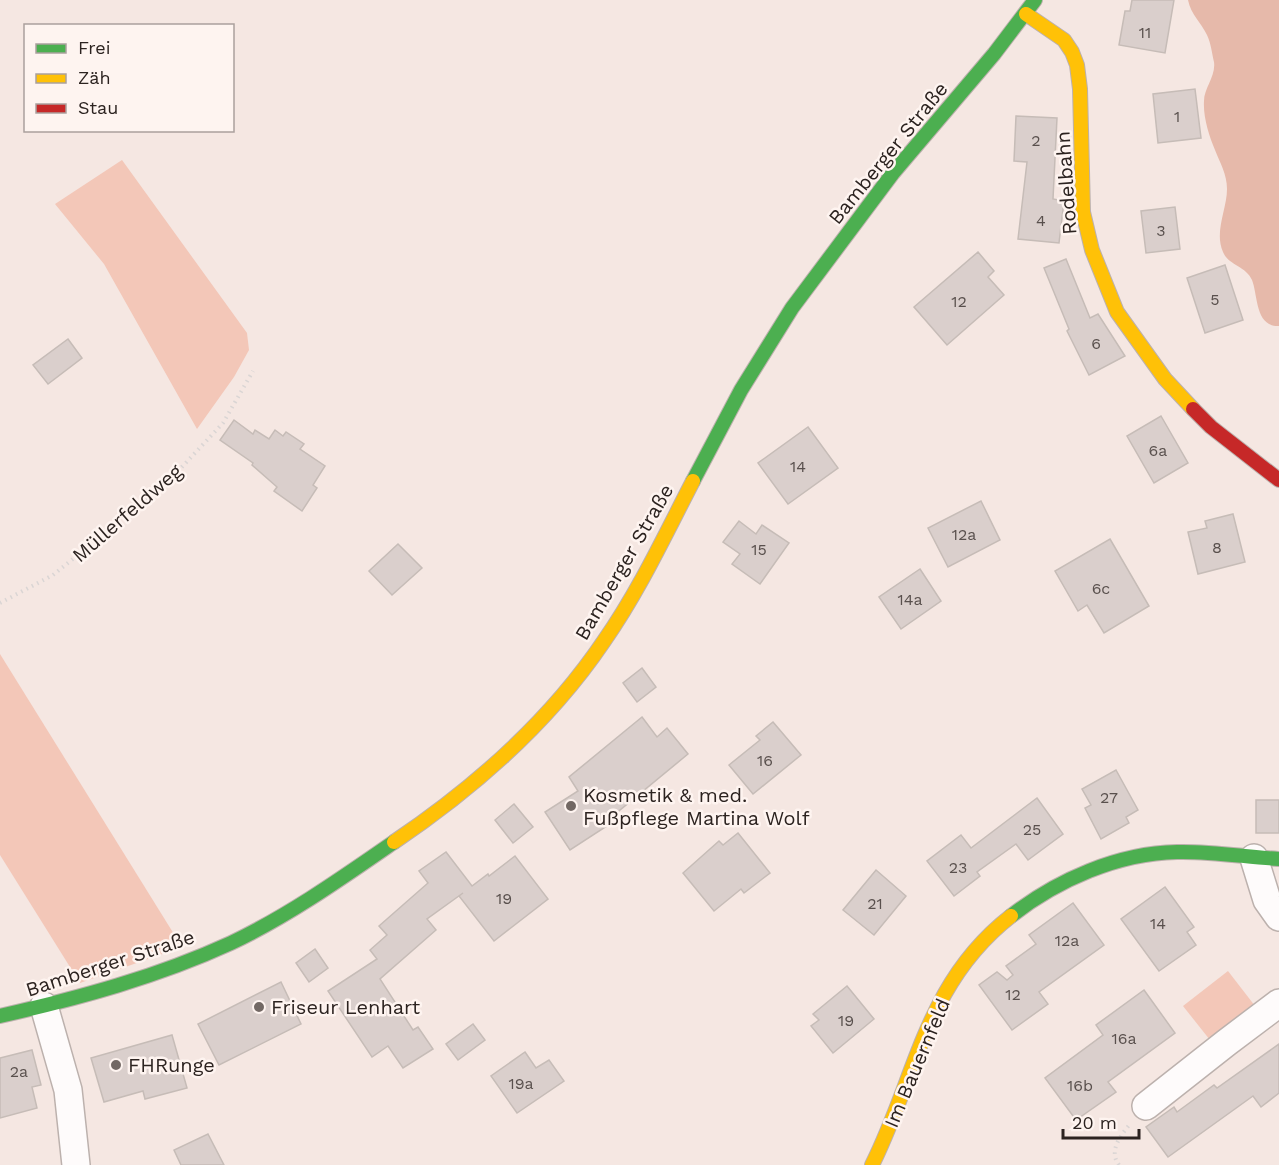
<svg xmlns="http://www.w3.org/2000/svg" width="1279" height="1165" viewBox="0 0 1279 1165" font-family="'Work Sans',sans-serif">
<rect width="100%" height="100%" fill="#f5e7e2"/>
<g fill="#f3c7b8">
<polygon points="122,160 247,333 249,350 234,377 197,429 104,264 55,204"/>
<polygon points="0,654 182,947 80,983 0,855"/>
<polygon points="1228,971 1255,1006 1210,1040 1183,1006"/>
</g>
<path fill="#e6b9aa" d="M1188,0H1279V326C1255,327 1258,295 1252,280C1246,266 1228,265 1223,252C1214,232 1227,209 1227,189C1227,174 1220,163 1215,150C1209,136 1203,117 1204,101C1204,88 1216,76 1214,62C1212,54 1211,43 1207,35C1201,22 1191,15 1188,0Z"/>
<g fill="#dacfcc" stroke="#c6bcb7" stroke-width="1.5">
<polygon points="1132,0 1174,0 1165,53 1119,45 1125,11 1130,11"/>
<polygon points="1195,89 1201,138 1158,143 1153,94"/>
<polygon points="1016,116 1057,118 1053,199 1064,201 1059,243 1018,239 1027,162 1014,161"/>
<polygon points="1175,207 1180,249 1146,253 1141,211"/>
<polygon points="978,252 994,271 988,277 1004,295 947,345 914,307"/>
<polygon points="1066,259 1090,318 1098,314 1125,356 1089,375 1067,331 1069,329 1044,268"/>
<polygon points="1225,265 1243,320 1205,333 1187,278"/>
<polygon points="68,339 82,358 48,384 33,365"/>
<polygon points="1161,416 1188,463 1154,483 1127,436"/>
<polygon points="234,420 253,434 255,430 269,439 275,430 283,436 286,432 304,444 300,449 325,466 313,485 317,488 302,511 274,491 277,487 252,465 253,463 220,440"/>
<polygon points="808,427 838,468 788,504 758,463"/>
<polygon points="981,501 1000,540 948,567 928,528"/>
<polygon points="1233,514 1245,562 1198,574 1188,532 1207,528 1205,521"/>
<polygon points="739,521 756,534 762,525 789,543 760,584 732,564 740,554 723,542"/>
<polygon points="1110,539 1149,606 1104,633 1087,605 1078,611 1055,571"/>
<polygon points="398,544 422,568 392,595 369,571"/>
<polygon points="920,569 941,601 901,629 879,597"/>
<polygon points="642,668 656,687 637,702 623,683"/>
<polygon points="642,717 657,737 667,728 688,754 608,820 610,824 570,850 545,812 578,791 569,777"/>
<polygon points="773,722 801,755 753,794 729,765 760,740 756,736"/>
<polygon points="1116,770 1138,810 1126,817 1129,823 1101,839 1085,808 1091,805 1082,789"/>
<polygon points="1037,798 1063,834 1028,860 1016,844 977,872 980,876 954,896 927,861 961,835 971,848"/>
<rect x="1256" y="800" width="23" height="33"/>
<polygon points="514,804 533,827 513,843 495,820"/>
<polygon points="738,833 770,873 744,893 741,889 714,911 683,873 719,841 723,845"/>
<polygon points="446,852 472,886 488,874 489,876 515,856 548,899 494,941 459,896 463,893 427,919 436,930 380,979 413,1030 418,1027 433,1049 403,1068 388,1046 372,1057 328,991 377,959 370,950 387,935 379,926 428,883 419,871"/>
<polygon points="876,870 906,896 874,935 843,910"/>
<polygon points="1165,887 1194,927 1187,932 1196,945 1159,971 1121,919"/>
<polygon points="1073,903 1104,945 1039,992 1048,1004 1012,1030 979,985 997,972 1007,980 1013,975 1006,966 1036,944 1029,935"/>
<polygon points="315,949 328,968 309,982 296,963"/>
<polygon points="281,982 301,1024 219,1065 198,1024"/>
<polygon points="847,986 874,1019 833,1053 811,1026 819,1020 813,1014"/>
<polygon points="1144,990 1175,1033 1108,1082 1116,1092 1076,1120 1045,1078 1103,1035 1096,1025"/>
<polygon points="473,1024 485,1040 458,1060 446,1044"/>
<polygon points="172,1035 187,1088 145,1099 143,1091 104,1102 91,1058"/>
<polygon points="1279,1044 1279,1093 1261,1107 1253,1096 1168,1157 1146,1127 1174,1107 1177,1112 1214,1085 1217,1088"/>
<polygon points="32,1050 41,1085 32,1087 37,1108 0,1118 0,1058"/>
<polygon points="525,1052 536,1068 549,1060 564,1081 517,1113 491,1076"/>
<polygon points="208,1134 224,1165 181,1165 174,1150"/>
</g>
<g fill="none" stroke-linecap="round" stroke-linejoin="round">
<g stroke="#bcb1ad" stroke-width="30">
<g id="street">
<polyline points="1254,858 1267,900 1279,917"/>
<polyline points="44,1006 68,1090 76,1165"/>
<polyline points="1146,1106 1226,1043 1279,1003"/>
</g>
</g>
<g stroke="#bcb1ad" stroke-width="16">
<g id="fast">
<polyline points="693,481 741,390 792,308 893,173 994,54 1035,0"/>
<path d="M1011,916C1057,880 1118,853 1177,852C1211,851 1245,857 1279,859"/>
<path d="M0,1016C79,998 157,977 231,943C288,916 342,878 394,842"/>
</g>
</g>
<g stroke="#bcb1ad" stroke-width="16">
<g id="slow">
<polyline points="1026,14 1064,40 1072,52 1077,65 1080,89 1083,212 1092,250 1117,312 1165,379 1193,409"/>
<path d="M394,842C474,788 550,721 604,641C639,591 665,535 693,481"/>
<path d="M872,1165C917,1075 925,983 1011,916"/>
</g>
</g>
<g stroke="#bcb1ad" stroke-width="16">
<polyline id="jam" points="1193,409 1211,427 1279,480"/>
</g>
<g stroke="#dad5d4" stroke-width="4" stroke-dasharray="1.5 4.5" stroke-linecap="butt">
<polyline points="0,603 53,575 167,483 223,423 253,371"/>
<path d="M1119,1165C1108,1151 1121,1135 1130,1124"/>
</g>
<use href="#street" stroke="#fefbfb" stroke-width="27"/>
<use href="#fast" stroke="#4caf50" stroke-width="14"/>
<use href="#slow" stroke="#ffc107" stroke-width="14"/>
<use href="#jam" stroke="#c62828" stroke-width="14"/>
</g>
<g fill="#726864" stroke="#fef4f0" stroke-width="2">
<circle cx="571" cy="806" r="6"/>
<circle cx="259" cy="1007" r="6"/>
<circle cx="116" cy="1065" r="6"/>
</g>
<g text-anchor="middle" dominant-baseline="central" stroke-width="5" stroke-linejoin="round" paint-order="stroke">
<g font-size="16" fill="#59504d">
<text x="1145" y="32">11</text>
<text x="1177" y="116">1</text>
<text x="1036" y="140">2</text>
<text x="1041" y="220">4</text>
<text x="1161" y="230">3</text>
<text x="1215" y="299">5</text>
<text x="959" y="301">12</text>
<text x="1096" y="343">6</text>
<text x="1158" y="450">6a</text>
<text x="798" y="466">14</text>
<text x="964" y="534">12a</text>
<text x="1217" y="547">8</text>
<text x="759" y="549">15</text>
<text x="1101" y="588">6c</text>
<text x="910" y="599">14a</text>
<text x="765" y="760">16</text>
<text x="1109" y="797">27</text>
<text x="1032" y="829">25</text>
<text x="958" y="867">23</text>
<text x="504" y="898">19</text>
<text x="875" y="903">21</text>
<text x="1158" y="923">14</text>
<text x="1067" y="940">12a</text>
<text x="1013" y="994">12</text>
<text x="846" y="1020">19</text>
<text x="1124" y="1038">16a</text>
<text x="19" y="1071">2a</text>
<text x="521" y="1083">19a</text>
<text x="1080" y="1085">16b</text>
</g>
<g font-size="20" fill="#2c2320" stroke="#fef4f0">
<text transform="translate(888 153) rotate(-51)">Bamberger Straße</text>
<text transform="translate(1066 183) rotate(-94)">Rodelbahn</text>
<text transform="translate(127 513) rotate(-41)">Müllerfeldweg</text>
<text transform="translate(624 562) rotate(-60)">Bamberger Straße</text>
<text transform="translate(110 963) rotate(-18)">Bamberger Straße</text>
<text transform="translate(917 1063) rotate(-67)">Im Bauernfeld</text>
</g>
<g font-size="20" fill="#2c2320" stroke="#fef4f0" text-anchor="start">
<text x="583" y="795">Kosmetik &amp; med.<tspan x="583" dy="23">Fußpflege Martina Wolf</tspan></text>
<text x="271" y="1007">Friseur Lenhart</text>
<text x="128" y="1065">FHRunge</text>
</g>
</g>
<rect x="24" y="24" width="210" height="108" fill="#fef4f0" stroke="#aaa09d" stroke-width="1.5"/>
<rect x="36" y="44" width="30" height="9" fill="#4caf50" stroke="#aaa09d" stroke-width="1.5"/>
<text x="78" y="54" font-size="18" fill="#2c2320">Frei</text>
<rect x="36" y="74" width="30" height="9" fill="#ffc107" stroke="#aaa09d" stroke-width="1.5"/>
<text x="78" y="84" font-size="18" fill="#2c2320">Zäh</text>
<rect x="36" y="104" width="30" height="9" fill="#c62828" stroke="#aaa09d" stroke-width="1.5"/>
<text x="78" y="114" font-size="18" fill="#2c2320">Stau</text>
<path d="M1063 1129v9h76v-9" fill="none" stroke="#2c2320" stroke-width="3"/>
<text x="1072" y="1129" font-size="18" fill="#2c2320" stroke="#fef4f0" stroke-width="4.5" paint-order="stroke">20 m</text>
</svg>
